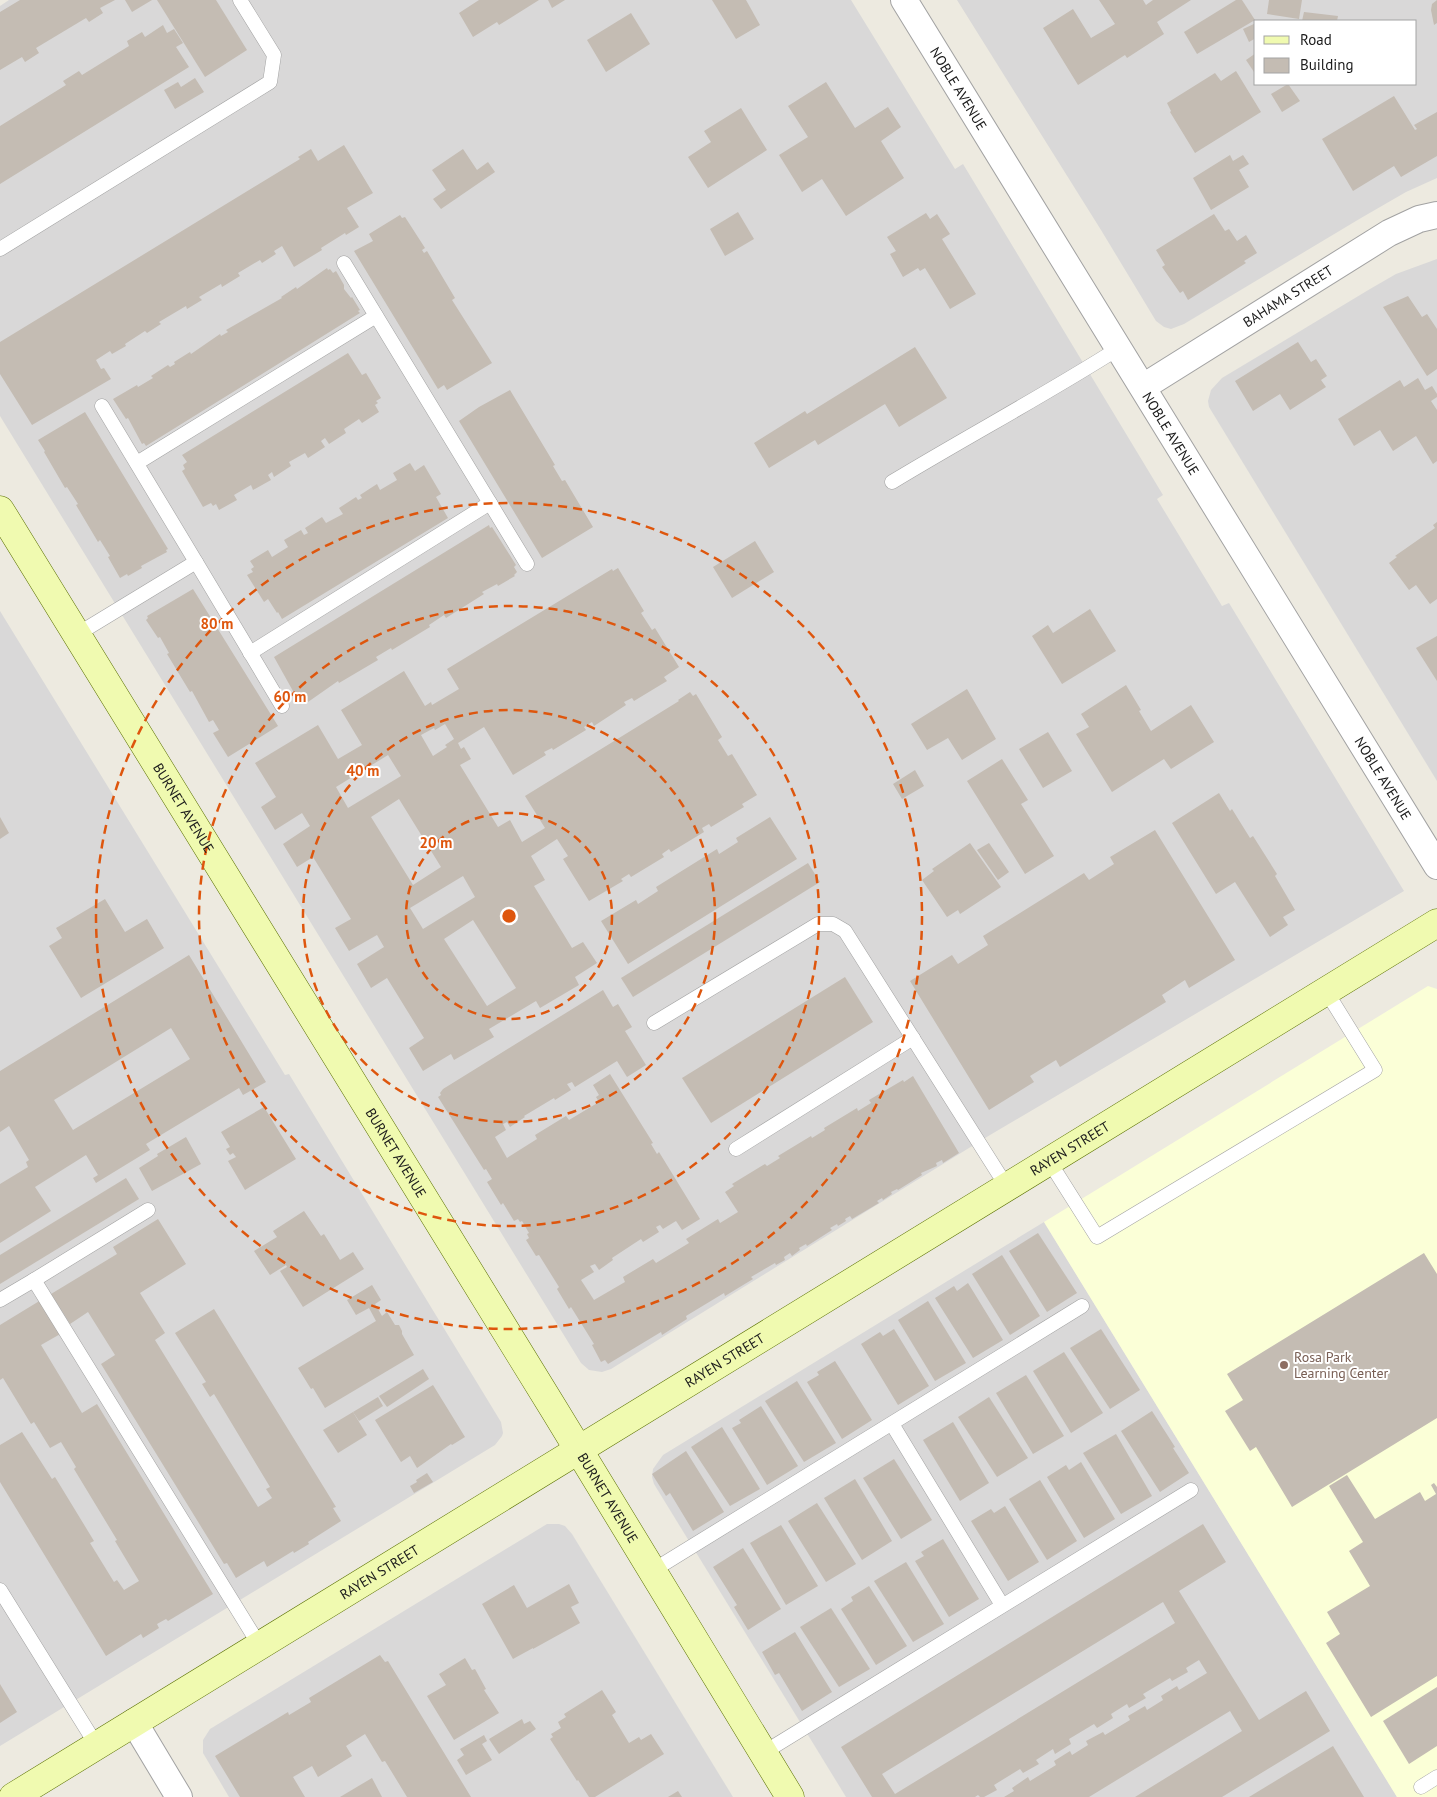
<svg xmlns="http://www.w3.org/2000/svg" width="1437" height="1797" viewBox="0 0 1437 1797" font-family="'PT Sans',sans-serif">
<rect width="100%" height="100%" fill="#edeae0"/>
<g fill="#d9d8d8" fill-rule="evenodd">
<polygon points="9,0 851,0 955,169 963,164 1163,495 1157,499 1222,606 1229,603 1404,891 990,1135 611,1369 602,1372 589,1370 581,1363 0,416 0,6"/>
<path d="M957,0H1437V178L1406,192L1361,218L1184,324L1171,329L1164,327L1156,321L1101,230ZM1256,21H1416V84H1256Z"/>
<polygon points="1437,259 1437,781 1209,407 1208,401 1211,390 1222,378 1370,289 1396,274"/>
<polygon points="0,611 285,1075 289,1074 501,1422 503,1433 502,1436 495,1445 0,1746"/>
<polygon points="1044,1222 1397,1797 846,1797 654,1484 652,1477 653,1469 663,1455"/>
<polygon points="547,1524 559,1524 565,1526 572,1534 733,1797 229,1797 203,1753 203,1740 210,1729"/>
</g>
<polygon fill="#fbffd7" points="1428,986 1437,989 1437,1797 1397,1797 1044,1222"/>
<g fill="#c4bcb3" fill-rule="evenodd">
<polygon points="20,0 115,0 100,8 103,13 89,22 86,18 36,48 39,53 25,62 22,57 0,70 0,12"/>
<polygon points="125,0 152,0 132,12"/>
<polygon points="157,0 216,0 247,50 205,77"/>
<polygon points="479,0 539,0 499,25 497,22 473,37 459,13"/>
<polygon points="548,0 565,0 552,8"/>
<polygon points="712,0 746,0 760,25 736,39"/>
<polygon points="1099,0 1143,0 1146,5 1153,0 1191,0 1157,22 1164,34 1127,58 1125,55 1078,85 1043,28 1073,9 1091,38 1115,24"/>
<polygon points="1236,0 1242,0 1255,20 1197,54 1184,32"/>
<polygon points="1269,0 1302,0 1299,19 1267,14"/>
<polygon points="1437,0 1437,23 1434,25 1431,10 1432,4"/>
<polygon points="1304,12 1338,16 1337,21 1302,21"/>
<polygon points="631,13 650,44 606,72 587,40"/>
<polygon points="1256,23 1256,38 1249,42 1243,29"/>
<polygon points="163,25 167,33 174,29 183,43 176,47 189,67 0,184 0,126 66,85 63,81 79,71 82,75 129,46 127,41 142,32 145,37"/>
<polygon points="1256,53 1256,75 1246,60"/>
<polygon points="1236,71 1261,112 1195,153 1170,112 1171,111 1167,103 1215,73 1221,81"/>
<polygon points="195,78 204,92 175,109 164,90 178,82 181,87"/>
<polygon points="826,82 855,128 888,107 901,127 881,141 904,178 846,216 822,179 802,192 779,155 808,137 788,106"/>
<polygon points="1288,84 1300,101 1282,112 1271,94"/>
<polygon points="1394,96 1415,130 1417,129 1414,125 1437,112 1437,156 1401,177 1394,166 1353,191 1322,139"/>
<polygon points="741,108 767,150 708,188 688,157 711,142 704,131"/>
<polygon points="344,145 373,193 347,208 359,227 346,235 345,233 321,248 322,250 294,267 282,246 274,251 276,254 262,263 260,260 238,273 240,276 222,287 221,284 199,297 202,300 187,309 186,306 159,322 161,324 147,333 145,331 125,344 126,346 112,354 110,351 96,360 101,369 104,368 111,379 32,425 0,374 0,342 300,159 298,157 311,149 318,161"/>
<polygon points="463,149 477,170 488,162 495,172 441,209 433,199 446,190 432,170"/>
<polygon points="1230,155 1233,161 1243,155 1249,164 1239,170 1249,187 1211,210 1193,178"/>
<polygon points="738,212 754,239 725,256 710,229"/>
<polygon points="926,213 930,219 937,214 950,234 942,239 976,294 950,309 925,268 920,271 918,268 903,277 890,254 896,251 887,237"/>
<polygon points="1214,214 1225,231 1229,229 1237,241 1246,235 1257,253 1244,261 1246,263 1188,300 1183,291 1180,293 1162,267 1165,265 1156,250"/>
<polygon points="400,215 402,218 405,217 425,248 422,250 424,253 427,251 455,298 452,300 492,363 447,390 444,385 438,389 354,251 373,241 369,234"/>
<polygon points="327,268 328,270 330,269 333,273 336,271 344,285 344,289 351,298 352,297 360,310 358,311 360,313 146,446 144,443 142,444 128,418 126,419 113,399 137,385 138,387 153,378 151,376 168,365 170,367 175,364 174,362 190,352 191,354 220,334 221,336 228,332 226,330 282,298 281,297 296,287 297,289"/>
<polygon points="1408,296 1422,317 1427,314 1437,329 1437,369 1427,376 1383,307"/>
<polygon points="1298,342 1311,362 1316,359 1327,376 1321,380 1326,387 1290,410 1280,394 1253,411 1235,381"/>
<polygon points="915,347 947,398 899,427 885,404 818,445 815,440 769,468 754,443 805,411 807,414"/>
<polygon points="348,353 362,375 366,373 381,398 376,401 378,403 375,405 379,412 362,423 359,419 344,429 346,433 329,444 325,438 321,441 325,447 308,458 305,453 289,462 291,466 274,477 272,472 268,475 271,480 253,490 251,485 234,495 237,500 219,510 216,504 213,506 211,503 203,507 182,471 185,469 183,465 187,462 182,455"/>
<polygon points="1418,378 1425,390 1432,386 1437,394 1437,397 1431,401 1437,410 1437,461 1433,464 1416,436 1393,451 1380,430 1354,446 1338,419 1400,380 1404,387"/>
<polygon points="510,390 555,465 553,466 562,481 565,480 593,527 542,558 459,421 479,407"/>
<polygon points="85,412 168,549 166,550 167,552 141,566 142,568 128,576 127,574 120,578 108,557 110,556 100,540 98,542 76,505 78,504 67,487 65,488 44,452 45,451 38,440"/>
<polygon points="410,463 415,471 424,465 441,494 436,497 448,518 282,619 278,612 277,613 268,599 264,602 247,575 253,572 251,569 254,567 250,561 268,550 272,557 288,547 284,540 301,530 304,535 308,533 305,528 322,517 326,523 343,514 339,508 356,497 358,500 362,498 360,495 377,484 380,490 397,480 393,473"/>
<polygon points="1437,522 1437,599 1430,604 1416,585 1409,590 1389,563 1397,557 1395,556 1435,528 1433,525"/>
<polygon points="489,525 490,528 492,527 516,565 514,567 517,572 514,575 515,576 498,586 497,584 482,592 484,594 446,618 444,615 429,625 430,627 392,650 391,648 376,657 378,660 339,683 338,681 308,702 308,701 303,703 300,699 298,700 274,657"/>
<polygon points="755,541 774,572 732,598 713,567"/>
<path d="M618,568L644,611L641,613L652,630L655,628L679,667L664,677L667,681L634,701L632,698L624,702L626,705L594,726L592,722L584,727L586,730L553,750L552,748L544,752L546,755L513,775L484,727L458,743L461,749L464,747L471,759L460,765L498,827L510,820L522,842L545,828L525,796L679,701L678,700L690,692L693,696L696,694L722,737L718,740L728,756L732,754L757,795L742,804L744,807L711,827L709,824L702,828L704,832L671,852L669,849L662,854L664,857L631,877L629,874L621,879L623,881L589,901L563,859L568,856L557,839L531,856L545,880L534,886L572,948L583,942L597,963L575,977L579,985L540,1008L536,1001L489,1029L494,1037L454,1060L451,1054L423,1071L409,1048L424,1038L387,978L371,988L357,964L384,947L377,935L349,951L335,928L351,919L313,857L297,867L283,844L310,826L302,813L275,830L261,807L276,797L255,763L318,725L338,759L362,745L341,710L404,671L425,706L431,702L432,705L459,689L447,669L612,569L613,571ZM445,724L454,739L445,745L447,747L433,756L421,735L434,728L435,730ZM388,755L401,776L348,808L336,787ZM399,799L441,867L413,885L371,817ZM463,876L475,897L423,929L410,908ZM473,920L516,988L487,1006L444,939Z"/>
<polygon points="193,589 278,726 228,757 213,733 219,730 213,720 209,722 192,691 190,692 167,654 169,653 160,637 158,638 146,620 148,618 147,616"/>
<polygon points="1090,609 1116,651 1062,684 1032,636 1048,625 1053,633"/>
<polygon points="1437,636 1437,681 1416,648"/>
<polygon points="1126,685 1141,710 1139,711 1151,731 1191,705 1214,742 1171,769 1164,759 1112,792 1076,734 1089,727 1081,714"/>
<polygon points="967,689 996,739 962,760 948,738 927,750 911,724"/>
<polygon points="1048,732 1072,771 1043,788 1019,749"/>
<polygon points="1002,759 1028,800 1021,804 1054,856 1025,874 967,781"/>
<polygon points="915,770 924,786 902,799 893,784"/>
<polygon points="1219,793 1230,811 1232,809 1250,838 1253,836 1277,874 1275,876 1295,910 1283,917 1288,925 1270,937 1235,882 1216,894 1172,823"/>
<polygon points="0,817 9,833 0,839"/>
<polygon points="770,817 797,859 628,964 601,921 636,900 638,904 658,891 656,887 717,849 719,854 738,842 736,838"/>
<polygon points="1155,830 1235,960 1189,988 1185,980 1162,995 1166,1002 1060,1067 1056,1060 1030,1076 1034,1082 989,1110 910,981 952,955 958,964 988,945 983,936 1084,873 1089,880 1114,864 1110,857"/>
<polygon points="970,843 1001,887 960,914 958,910 947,917 922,880 934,871 932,869"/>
<polygon points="989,843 1009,872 998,880 977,850"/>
<polygon points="808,863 820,882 633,997 621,978"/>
<polygon points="105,899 125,932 147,919 164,948 81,998 49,946 62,938 56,928"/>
<path d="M189,955L266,1082L243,1095L239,1088L146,1144L150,1150L96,1183L93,1178L98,1175L86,1155L35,1187L51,1211L0,1243V1184L28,1167L26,1162L29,1160L9,1126L0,1132V1071ZM171,1028L190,1059L73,1130L54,1100Z"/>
<polygon points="845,977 873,1022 711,1123 682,1078"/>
<polygon points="603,990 613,1007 618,1004 632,1027 625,1031 646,1065 627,1077 617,1061 575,1087 572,1082 567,1084 571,1090 555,1100 554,1098 524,1116 525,1117 510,1127 507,1122 503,1124 506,1130 495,1137 507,1158 537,1139 535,1135 566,1116 569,1120 599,1102 596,1097 599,1095 593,1085 610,1074 653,1143 651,1144 657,1154 659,1152 700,1219 682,1230 676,1221 663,1229 660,1225 656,1227 659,1232 643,1242 641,1239 612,1258 613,1260 599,1270 595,1264 590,1266 594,1272 581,1280 594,1300 625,1282 623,1277 653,1259 656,1263 689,1243 686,1239 718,1219 720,1223 738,1212 725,1192 734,1186 732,1184 765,1164 767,1166 780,1158 778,1156 811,1136 812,1138 825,1130 824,1128 857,1108 858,1111 871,1103 869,1100 903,1080 904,1082 913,1076 959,1153 943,1163 942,1160 936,1163 937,1166 921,1173 922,1175 898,1190 897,1189 891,1192 892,1194 883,1200 882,1198 877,1201 879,1203 852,1219 850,1216 845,1219 846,1221 838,1226 837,1224 830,1228 832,1230 807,1246 806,1244 799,1248 800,1250 792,1256 790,1253 784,1257 785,1260 776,1265 775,1263 751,1277 753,1279 725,1296 724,1293 686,1316 687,1319 662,1335 661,1332 608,1364 605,1360 601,1362 592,1345 594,1344 571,1307 569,1309 557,1289 559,1287 539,1255 536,1256 526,1240 529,1238 527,1234 529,1233 522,1221 520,1222 518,1219 514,1221 503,1203 501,1205 487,1182 492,1179 486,1169 484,1170 438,1097 441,1095 440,1093 443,1089"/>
<polygon points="264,1107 296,1159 245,1190 228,1161 236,1157 233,1153 230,1155 226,1149 230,1147 221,1132"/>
<polygon points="186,1137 201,1164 152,1191 139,1168 158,1156 157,1154"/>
<polygon points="126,1178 139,1199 0,1284 0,1255"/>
<polygon points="304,1211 321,1236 324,1234 340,1260 353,1252 364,1269 303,1307 280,1271 287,1267 286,1265 270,1275 254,1251 277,1237 273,1231"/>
<polygon points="158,1219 186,1264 140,1293 165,1333 155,1340 258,1507 272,1498 266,1489 270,1487 214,1394 210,1397 202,1384 206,1382 175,1333 214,1309 336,1507 333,1508 341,1521 308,1542 309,1544 294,1553 293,1551 267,1567 264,1561 236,1578 227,1563 224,1564 101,1364 115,1355 88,1312 70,1324 51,1294 117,1254 113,1247"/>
<polygon points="1038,1233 1077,1293 1047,1312 1009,1251"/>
<polygon points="1424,1253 1437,1274 1437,1418 1292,1507 1256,1447 1250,1451 1225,1411 1243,1400 1227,1374"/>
<polygon points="1002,1255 1040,1316 1010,1335 972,1274"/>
<polygon points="968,1283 1003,1340 973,1358 935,1298 954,1286 957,1291"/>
<polygon points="372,1285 381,1300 375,1304 382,1316 387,1312 395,1325 399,1325 402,1331 402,1334 414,1355 325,1408 313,1388 311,1389 298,1368 376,1321 369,1308 356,1315 347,1300"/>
<polygon points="41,1300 62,1333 41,1345 82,1413 97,1404 213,1594 168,1621 166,1619 157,1624 159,1628 143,1638 141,1634 106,1656 0,1482 0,1445 22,1432 52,1479 55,1477 94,1541 90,1543 114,1582 117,1580 124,1590 139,1581 115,1541 117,1540 74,1469 76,1467 61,1442 50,1448 34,1422 31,1424 3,1378 0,1380 0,1325"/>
<polygon points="928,1301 966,1363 935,1381 898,1320"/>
<polygon points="894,1329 929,1386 898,1405 861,1344 880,1332 883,1336"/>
<polygon points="1101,1329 1140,1390 1110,1409 1070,1348"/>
<polygon points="1064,1352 1103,1413 1071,1433 1033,1371"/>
<polygon points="835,1361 872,1420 842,1439 807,1382 819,1375 817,1372"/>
<polygon points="423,1369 429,1379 387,1407 379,1396"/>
<polygon points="1026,1375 1064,1436 1033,1454 996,1393"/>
<polygon points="797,1381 836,1443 804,1462 765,1401"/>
<polygon points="433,1385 465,1437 452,1445 451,1444 417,1468 410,1456 401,1462 375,1420"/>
<polygon points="378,1397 383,1406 359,1421 353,1412"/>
<polygon points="989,1397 1028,1458 997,1477 958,1417"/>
<polygon points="761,1406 798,1466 767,1485 732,1428 741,1423 739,1420"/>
<polygon points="1152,1411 1175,1447 1173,1448 1189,1473 1160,1492 1121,1431"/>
<polygon points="353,1412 367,1435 338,1453 323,1430"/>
<polygon points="953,1422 989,1483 960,1501 923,1440"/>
<polygon points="722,1427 760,1489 730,1506 691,1447"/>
<polygon points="1116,1434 1152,1496 1121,1514 1083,1453"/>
<polygon points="686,1451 724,1512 693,1531 670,1493 666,1496 652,1474"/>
<polygon points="894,1459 932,1520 901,1539 863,1478"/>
<polygon points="1081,1462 1115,1519 1084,1538 1047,1477 1066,1465 1069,1470"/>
<polygon points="427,1473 433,1482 414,1493 410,1486 417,1482 416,1480"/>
<polygon points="1347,1475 1375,1519 1420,1492 1425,1501 1436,1494 1431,1485 1434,1483 1437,1487 1437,1676 1371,1717 1326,1643 1340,1634 1327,1612 1370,1586 1349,1551 1363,1542 1329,1486"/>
<polygon points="855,1479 892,1541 862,1560 824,1498"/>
<polygon points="1040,1480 1077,1541 1047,1560 1009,1499"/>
<polygon points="817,1503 856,1564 826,1582 788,1521"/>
<polygon points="1005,1506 1039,1562 1008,1581 971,1521 991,1509 994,1513"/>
<path d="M1203,1524L1226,1562L1179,1591L1259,1720L1306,1691L1330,1731L1222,1797H1135L1242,1731L1230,1711L1089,1797H1004L1014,1791L1012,1788L1028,1777L1030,1781L1056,1765L1054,1761L1070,1751L1072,1755L1088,1745L1086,1741L1103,1732L1105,1735L1130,1720L1128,1716L1145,1706L1147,1710L1163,1700L1161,1696L1177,1686L1179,1690L1207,1673L1199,1660L1186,1668L1188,1672L1172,1681L1170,1678L1143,1694L1146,1698L1129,1708L1127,1704L1111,1714L1113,1718L1097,1728L1094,1724L1069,1739L1071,1744L1055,1754L1053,1749L1036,1760L1039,1764L1023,1773L1020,1769L994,1785L997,1790L984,1797H980L978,1795L975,1797H872L841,1747ZM1163,1602L1175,1623L895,1794L882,1774Z"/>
<polygon points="781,1525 818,1586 786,1605 750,1543"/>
<polygon points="943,1539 979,1599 949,1617 915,1561 924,1556 921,1552"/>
<polygon points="743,1548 781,1609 748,1630 734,1607 737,1605 713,1567"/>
<polygon points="906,1562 944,1624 913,1642 874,1581"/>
<polygon points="569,1584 579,1603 571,1607 580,1623 533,1649 533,1648 513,1659 482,1604 514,1585 527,1608"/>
<polygon points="869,1586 907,1646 876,1665 841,1609 853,1601 851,1597"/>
<polygon points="831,1608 870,1669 839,1687 800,1627"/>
<polygon points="795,1632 832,1692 802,1711 779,1673 775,1675 762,1652"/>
<polygon points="380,1655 385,1662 388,1661 471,1797 407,1797 385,1761 382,1762 365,1734 346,1746 352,1756 318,1777 312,1766 293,1777 305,1797 240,1797 215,1756 288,1712 289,1715 311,1702 309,1698"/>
<polygon points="465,1658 472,1670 475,1669 486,1689 484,1690 499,1713 454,1740 427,1696 446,1685 439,1674"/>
<polygon points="0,1684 17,1712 0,1723"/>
<polygon points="1437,1687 1437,1746 1409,1764 1383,1721"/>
<polygon points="602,1690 616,1712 612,1715 629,1743 639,1737 641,1740 651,1734 664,1754 595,1797 589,1797 578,1780 577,1781 550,1739 553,1737 551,1734 561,1728 558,1722 566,1717 564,1714"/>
<polygon points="522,1719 524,1724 530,1721 536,1729 499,1754 489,1739"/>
<polygon points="484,1735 487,1741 482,1744 492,1760 466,1775 457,1760 464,1755 460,1749"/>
<polygon points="1333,1746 1364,1797 1249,1797"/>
<polygon points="372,1778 382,1797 340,1797"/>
<polygon points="678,1791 682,1797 668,1797"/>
</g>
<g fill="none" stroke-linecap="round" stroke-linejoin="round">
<g stroke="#a2a2a2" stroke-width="15">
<g id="lane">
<polyline points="0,249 270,82 274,55 240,0"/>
<polyline points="137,463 376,316"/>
<path d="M892,482C968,436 1045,395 1119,348"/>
<polyline points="490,503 527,564"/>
<polyline points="196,562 282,706"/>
<polyline points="76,635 196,562 102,406"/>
<polyline points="250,653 490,503 344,263"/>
<polyline points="654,1023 818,924 833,924 845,931 1007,1187"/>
<polyline points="736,1149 913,1038"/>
<polyline points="1049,1161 1097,1237 1375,1070 1326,991"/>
<polyline points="34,1280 148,1210"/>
<polyline points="0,1300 34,1280 260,1646"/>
<polyline points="892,1424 1002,1605"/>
<polyline points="652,1571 1082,1306"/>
<polyline points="0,1590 97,1746"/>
<polyline points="763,1753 1191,1490"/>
<polyline points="1421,1787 1437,1777"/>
</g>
</g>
<g stroke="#a2a2a2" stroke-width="28">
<g id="street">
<path id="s1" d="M904,0L1437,866"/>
<path id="s2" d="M1143,387L1389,233L1419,219L1437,215"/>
<polyline points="134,1722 179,1797"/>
</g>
</g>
<g stroke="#5b7103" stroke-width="29">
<g id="secondary">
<path id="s3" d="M0,510L555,1411L790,1797"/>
<path id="s4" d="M13,1797L1437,923"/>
</g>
</g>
<use href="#lane" stroke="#fff" stroke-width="14"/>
<use href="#street" stroke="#fff" stroke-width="26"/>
<use href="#secondary" stroke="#f0fab0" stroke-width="28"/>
</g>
<g fill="none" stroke="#de560d" stroke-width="2.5" stroke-dasharray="9 6">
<circle cx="509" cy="916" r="103"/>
<circle cx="509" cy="916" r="206"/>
<circle cx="509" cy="916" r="310"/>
<circle cx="509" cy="916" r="413"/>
</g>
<circle fill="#8d6e63" stroke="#fff" stroke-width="2" cx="1284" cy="1365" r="5"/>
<g text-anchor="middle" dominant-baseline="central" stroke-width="4" stroke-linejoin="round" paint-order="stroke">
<g font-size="14" fill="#1b1b1b" stroke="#fff">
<text stroke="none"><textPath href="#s1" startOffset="104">NOBLE AVENUE</textPath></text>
<text stroke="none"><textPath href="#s2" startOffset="171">BAHAMA STREET</textPath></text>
<text stroke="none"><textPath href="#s1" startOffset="509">NOBLE AVENUE</textPath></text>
<text stroke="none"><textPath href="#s1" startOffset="914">NOBLE AVENUE</textPath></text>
<text stroke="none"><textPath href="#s3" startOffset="350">BURNET AVENUE</textPath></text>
<text stroke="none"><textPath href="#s4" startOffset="1240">RAYEN STREET</textPath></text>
<text stroke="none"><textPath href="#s3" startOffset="755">BURNET AVENUE</textPath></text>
<text stroke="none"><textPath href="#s4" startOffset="835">RAYEN STREET</textPath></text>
<text stroke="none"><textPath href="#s3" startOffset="1160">BURNET AVENUE</textPath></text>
<text stroke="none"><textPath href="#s4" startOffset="430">RAYEN STREET</textPath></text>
</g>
<g font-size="14" fill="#785e54" stroke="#fff" text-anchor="start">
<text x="1294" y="1357">Rosa Park<tspan x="1294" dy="16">Learning Center</tspan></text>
</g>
</g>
<circle cx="509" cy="916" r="8" fill="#de560d" stroke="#fff" stroke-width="2.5"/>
<g font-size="15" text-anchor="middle" font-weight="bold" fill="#de560d" stroke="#fff" stroke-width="4" stroke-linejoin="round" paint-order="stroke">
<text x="217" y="629">80 m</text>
<text x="290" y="702">60 m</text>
<text x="363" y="776">40 m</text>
<text x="436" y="848">20 m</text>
</g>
<rect x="1254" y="20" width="162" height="65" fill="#ffffff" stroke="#a4a4a4"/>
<rect x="1264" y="36" width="25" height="8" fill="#f0fab0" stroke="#a4a4a4"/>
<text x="1300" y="45" font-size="15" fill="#1b1b1b">Road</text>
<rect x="1264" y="58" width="25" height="15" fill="#c4bcb3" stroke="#a4a4a4"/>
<text x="1300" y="70" font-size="15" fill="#1b1b1b">Building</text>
</svg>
